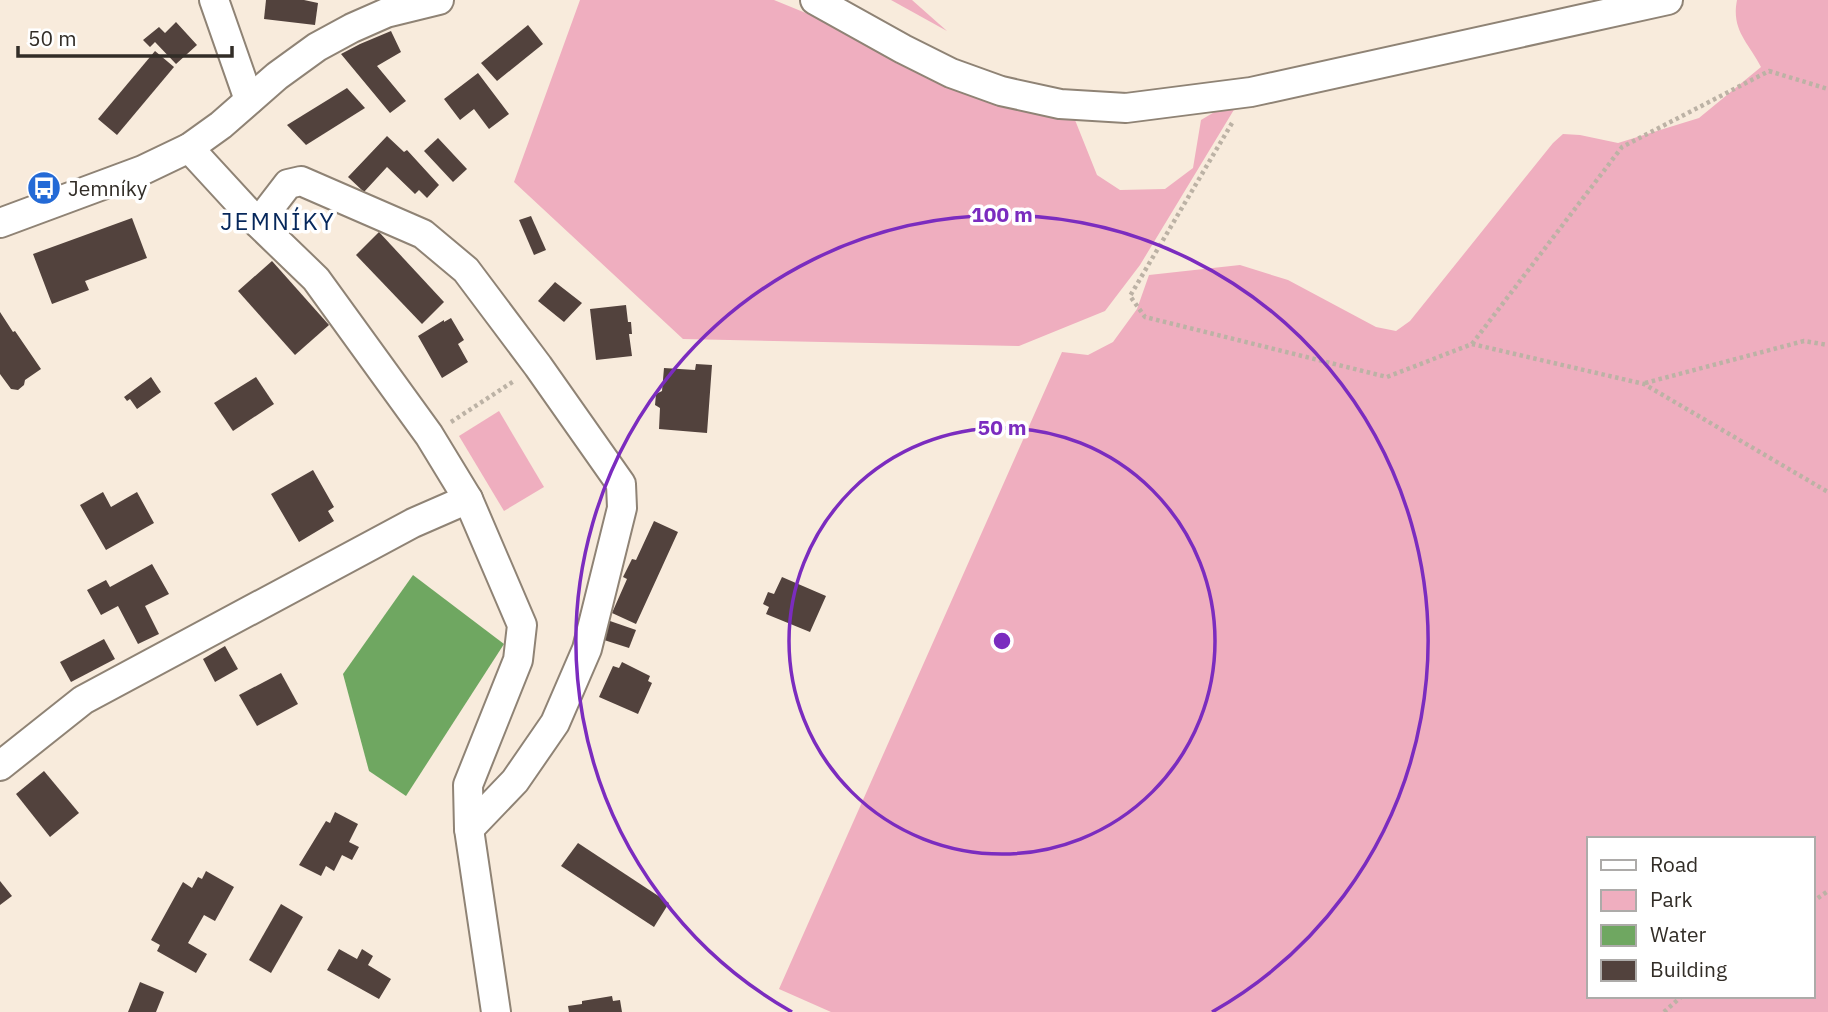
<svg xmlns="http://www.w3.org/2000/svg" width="1828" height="1012" viewBox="0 0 1828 1012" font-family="'IBM Plex Sans',sans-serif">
<rect width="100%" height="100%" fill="#f8ebdc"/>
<g fill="#efaebf" fill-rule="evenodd">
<polygon points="580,0 774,0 818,18 925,77 1007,105 1075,120 1097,175 1120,190 1165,189 1193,168 1201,120 1221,108 1235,108 1140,265 1105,311 1019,346 683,339 514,182"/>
<polygon points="891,0 912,0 947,31"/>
<path d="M1737,0H1828V1012H831L779,989L1062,352L1088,355L1113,342L1137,309L1149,275L1240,265L1288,280L1376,327L1396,331L1410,321L1553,143L1563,134L1580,135L1618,143L1699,118L1761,67C1748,42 1731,30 1737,0ZM1588,839H1812V996H1588Z"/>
<polygon points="499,411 544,487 504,511 459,436"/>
</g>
<polygon fill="#6fa761" points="413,575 504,644 406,796 369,771 343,674"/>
<g fill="#52423d">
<polygon points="266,0 304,0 318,3 315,25 264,19"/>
<polygon points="176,22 197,45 176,64 155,42 150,47 143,40 159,27 165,33"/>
<polygon points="528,25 543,44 497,81 481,63"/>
<polygon points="391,31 401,52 377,66 406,101 390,113 341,54 360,44"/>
<polygon points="155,51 174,67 117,135 98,119"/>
<polygon points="478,73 509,114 489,129 474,109 460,120 444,99"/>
<polygon points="347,88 365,108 306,145 287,125"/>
<polygon points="387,136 404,152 407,150 439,185 427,198 419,190 415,194 387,167 364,192 348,177"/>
<polygon points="438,138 467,169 453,182 424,151"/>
<polygon points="531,216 546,250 534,255 519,220"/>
<polygon points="132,218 147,258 85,281 89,290 52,304 33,254"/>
<polygon points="379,232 444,302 422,324 356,255"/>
<polygon points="272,261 329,325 295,355 238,291"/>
<polygon points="555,282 582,303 564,322 538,301"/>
<polygon points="626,305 628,322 631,322 632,334 629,334 632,356 596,360 590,309"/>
<polygon points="0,312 13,332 15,331 41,369 25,380 24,385 18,390 11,389 0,374"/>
<polygon points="451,318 464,340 458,344 468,362 442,378 418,336 444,320 444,322"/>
<polygon points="696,364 712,365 707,433 659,429 660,408 655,405 656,394 662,391 664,368 695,370"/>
<polygon points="151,377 161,392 137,409 130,399 127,401 124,397"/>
<polygon points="256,377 274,404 233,431 214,403"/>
<polygon points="313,470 334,507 328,511 334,521 299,542 271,494"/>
<polygon points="103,492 111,507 137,492 154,523 106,550 80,505"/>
<polygon points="654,521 678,532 636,624 612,613 627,579 623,577 632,559 636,560"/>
<polygon points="152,564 169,594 145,606 159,634 138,644 118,606 101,615 87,590 106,580 110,587"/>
<polygon points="782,577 826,596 810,632 766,614 769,607 763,604 768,592 774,594"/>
<polygon points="610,621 636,630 629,648 604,640"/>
<polygon points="104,639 115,659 71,682 60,662"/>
<polygon points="225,646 238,669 215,682 203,659"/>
<polygon points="622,662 650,676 648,681 652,683 638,714 599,697 613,666 619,668"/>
<polygon points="281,673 298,704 257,726 239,695"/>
<polygon points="44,771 79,813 50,837 16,794"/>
<polygon points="335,812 358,824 349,842 359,847 352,860 342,855 334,871 326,866 321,876 299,865 326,821 330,823"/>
<polygon points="578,843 669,903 654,927 561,866"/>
<polygon points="206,871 234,887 215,921 204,915 188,943 207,954 196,973 157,951 160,945 151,940 183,882 192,888 198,877 202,879"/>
<polygon points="0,881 12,896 0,905"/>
<polygon points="281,904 303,917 271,973 249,960"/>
<polygon points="339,949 357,959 362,949 373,956 368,965 391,979 379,999 327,970"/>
<polygon points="140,982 164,992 156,1012 128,1012"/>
<polygon points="612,996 613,1001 620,1000 622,1012 569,1012 568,1006 582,1004 582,1001"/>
</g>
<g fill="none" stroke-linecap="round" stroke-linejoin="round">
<g stroke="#8f8375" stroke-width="32">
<g id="minor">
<polyline points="214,0 249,100"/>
<polyline points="815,0 903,49 951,73 1001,91 1060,104 1126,108 1251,92 1668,0"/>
<polyline points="189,148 258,223 316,279 429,435 468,499 522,625 518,660 468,785 469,829 496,1012"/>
<polyline points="0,223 143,170 189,148 221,125 277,76 317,47 352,28 386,13 439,0"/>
<polyline points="258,223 288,184 301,181 423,234 466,270 538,366 621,484 622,508 587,649 555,723 515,781 469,829"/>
<polyline points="0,766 83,700 413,523 468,499"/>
</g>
</g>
<g stroke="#bcb2a5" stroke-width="4.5" stroke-dasharray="3.5 3.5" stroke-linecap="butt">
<polyline points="1232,123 1130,296 1145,317 1387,377 1472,344 1644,384 1828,492"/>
<polyline points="1472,344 1622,147 1769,71 1828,89"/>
<polyline points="1645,383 1804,341 1828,345"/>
<polyline points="451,422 514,381"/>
<polyline points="1812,902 1828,891"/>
<polyline points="1664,1012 1682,996"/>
</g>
<use href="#minor" stroke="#fff" stroke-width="28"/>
</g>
<g fill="none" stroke="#7b2cbf" stroke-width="3.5">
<circle cx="1002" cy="641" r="213"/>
<path d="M792 1012A426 426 0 1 1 1212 1012"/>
</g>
<defs>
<g id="bus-disc" transform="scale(1.75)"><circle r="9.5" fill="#246ad6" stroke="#fff"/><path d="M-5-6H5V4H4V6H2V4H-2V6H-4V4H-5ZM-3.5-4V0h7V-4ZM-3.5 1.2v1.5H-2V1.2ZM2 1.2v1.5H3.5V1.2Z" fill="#fff"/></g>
</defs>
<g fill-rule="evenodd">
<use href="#bus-disc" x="44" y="188"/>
</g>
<g text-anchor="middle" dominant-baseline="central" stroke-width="7" stroke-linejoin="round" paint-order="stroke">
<g font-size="21" fill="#322d27" stroke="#fff" text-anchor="start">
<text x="68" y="188">Jemníky</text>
</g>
<g font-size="24" letter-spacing="2" fill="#06275b" stroke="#fff">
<text x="278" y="221">JEMNÍKY</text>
</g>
</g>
<circle cx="1002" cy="641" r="10" fill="#7b2cbf" stroke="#fff" stroke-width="3.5"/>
<g font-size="21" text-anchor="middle" font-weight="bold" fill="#7b2cbf" stroke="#fff" stroke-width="7" stroke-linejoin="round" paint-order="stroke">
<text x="1002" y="222">100 m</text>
<text x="1002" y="435">50 m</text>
</g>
<rect x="1587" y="837" width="228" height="161" fill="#ffffff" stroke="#adaba9" stroke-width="2"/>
<rect x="1601" y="860" width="35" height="10" fill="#ffffff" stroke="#adaba9" stroke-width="2"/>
<text x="1650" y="872" font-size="21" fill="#322d27">Road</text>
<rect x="1601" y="890" width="35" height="21" fill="#efaebf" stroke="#adaba9" stroke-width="2"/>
<text x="1650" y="907" font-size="21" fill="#322d27">Park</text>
<rect x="1601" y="925" width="35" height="21" fill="#6fa761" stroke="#adaba9" stroke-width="2"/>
<text x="1650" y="942" font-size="21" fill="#322d27">Water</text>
<rect x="1601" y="960" width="35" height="21" fill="#52423d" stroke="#adaba9" stroke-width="2"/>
<text x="1650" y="977" font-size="21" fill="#322d27">Building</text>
<path d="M18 46v10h214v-10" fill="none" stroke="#322d27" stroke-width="3.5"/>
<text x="28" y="46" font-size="21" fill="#322d27" stroke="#ffffff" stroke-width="5" paint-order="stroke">50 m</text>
</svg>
